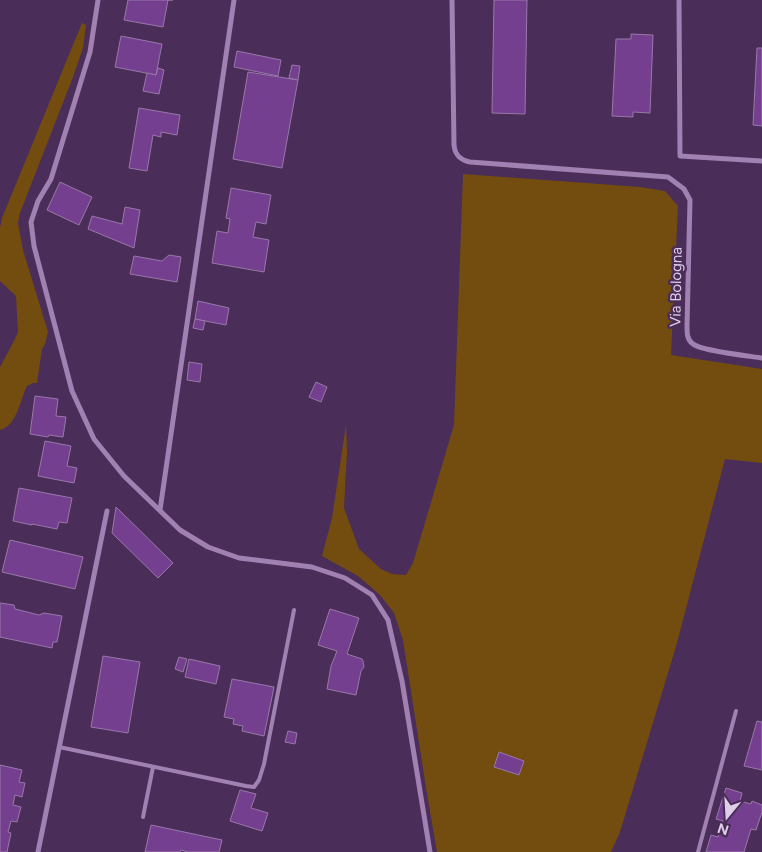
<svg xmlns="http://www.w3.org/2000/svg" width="762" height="852" viewBox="0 0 762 852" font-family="Figtree,sans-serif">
<rect width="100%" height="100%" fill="#4a2d58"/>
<g fill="#734d0f">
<path d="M82,23L86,25L83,48L73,77L20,213L18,223L23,250L48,332L45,344L42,349L37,383H33L27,386C20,400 17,426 0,430V367L13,343L18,332L16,296L0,281V228L2,218Z"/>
<polygon points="463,174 640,187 665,191 678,206 671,355 762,369 762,463 725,459 677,643 620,832 611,852 437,852 427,794 403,640 394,613 380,595 358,576 322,556 332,518 346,425 347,451 344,508 359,549 381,569 392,574 406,575 413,563 454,425"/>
</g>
<g fill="#753f8f" stroke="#9878a9">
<polygon points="128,0 173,0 168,0 163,27 124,20"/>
<polygon points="494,0 527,0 525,114 492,113"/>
<polygon points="631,34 653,35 650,113 633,112 633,117 612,116 616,39 631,39"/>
<polygon points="121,36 162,44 156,75 115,67"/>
<polygon points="757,48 762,48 762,126 753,125"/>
<polygon points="237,51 281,60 278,76 234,67"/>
<polygon points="292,65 300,66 298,80 289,78"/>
<polygon points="158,68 164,70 159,94 143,91 147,73 156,75"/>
<polygon points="248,72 298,80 282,168 233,159"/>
<polygon points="139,108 180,115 177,135 161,132 161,137 153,135 147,171 129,168"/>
<polygon points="60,182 92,197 79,225 47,210"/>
<polygon points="231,188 271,195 266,224 256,222 253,237 269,240 264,272 212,263 217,231 228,233 230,219 226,218"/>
<polygon points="125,207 140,210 134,248 88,229 92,216 122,224"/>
<polygon points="169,255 181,257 177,282 130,274 134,256 162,261"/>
<polygon points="198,301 229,308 226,325 195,319"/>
<polygon points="195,319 205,321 203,330 193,328"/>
<polygon points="189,362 202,364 200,382 187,380"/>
<polygon points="316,382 327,387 321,402 309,397"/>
<polygon points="35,396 58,399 56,416 66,417 63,437 49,435 48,437 30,434"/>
<polygon points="45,441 71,446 67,466 77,468 74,483 38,476"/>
<polygon points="19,488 72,498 67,523 59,522 57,529 32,524 32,525 13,521"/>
<polygon points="116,507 173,563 158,578 112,533"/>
<polygon points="10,540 83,557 75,589 2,572"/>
<polygon points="0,603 14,605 15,609 39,615 44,613 62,616 57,642 53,642 52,648 0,637"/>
<polygon points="330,609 359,618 347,654 362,659 363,661 364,667 361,671 356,695 327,689 331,666 337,651 318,645"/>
<polygon points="103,656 140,662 128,733 91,727"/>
<polygon points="179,657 187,659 183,672 175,669"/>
<polygon points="189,659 220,666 216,684 185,677"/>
<polygon points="232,679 274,687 264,736 242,731 243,726 233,724 234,719 224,717"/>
<polygon points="757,721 762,722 762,770 744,766"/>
<polygon points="288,731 297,733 295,744 285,742"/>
<polygon points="499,752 524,761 519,775 494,767"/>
<polygon points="0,765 22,770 19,782 25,783 22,797 15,795 13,805 21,807 17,822 11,821 8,832 11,833 7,852 0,852"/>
<polygon points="726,788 742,793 740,801 751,804 752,801 762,805 762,812 756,830 751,829 744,852 706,852 711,835 718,837 723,821 716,819"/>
<polygon points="240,790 256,794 251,808 268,813 262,831 230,821"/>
<polygon points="151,825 222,840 219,852 188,852 181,850 180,852 145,852"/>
</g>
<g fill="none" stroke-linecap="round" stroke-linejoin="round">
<g stroke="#a180b2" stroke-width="4">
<polyline points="59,747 246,786 254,787 259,780 264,764 294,610"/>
<polyline points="143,817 153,767"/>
<polyline points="698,852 736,711"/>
</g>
<g stroke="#a180b2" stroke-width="5">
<polyline points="98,0 90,52 51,179 38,201 31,222 34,246 72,391 94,439 124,476 180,530 208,547 239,558 312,567 345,578 372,595 388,620 402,681 430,852"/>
<path d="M452,0L454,145C455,155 460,160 470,162L668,177L684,189L690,200L687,326C687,333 687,340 693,344C701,351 749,356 762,358"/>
<polyline points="679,0 680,156 762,161"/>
<polyline points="160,510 234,0"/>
<polyline points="38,852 107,511"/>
</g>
</g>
<g text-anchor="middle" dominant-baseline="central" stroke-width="5" stroke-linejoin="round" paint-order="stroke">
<g font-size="15" fill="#dfcee8" stroke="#4a2d58">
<text transform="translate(676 287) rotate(-89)">Via Bologna</text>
</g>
</g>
<g transform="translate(727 817) rotate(198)" stroke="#4a2d58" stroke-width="4" paint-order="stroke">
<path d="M0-4L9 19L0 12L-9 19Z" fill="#dfcee8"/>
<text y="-8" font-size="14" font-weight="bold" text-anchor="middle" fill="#dfcee8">N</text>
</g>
</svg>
